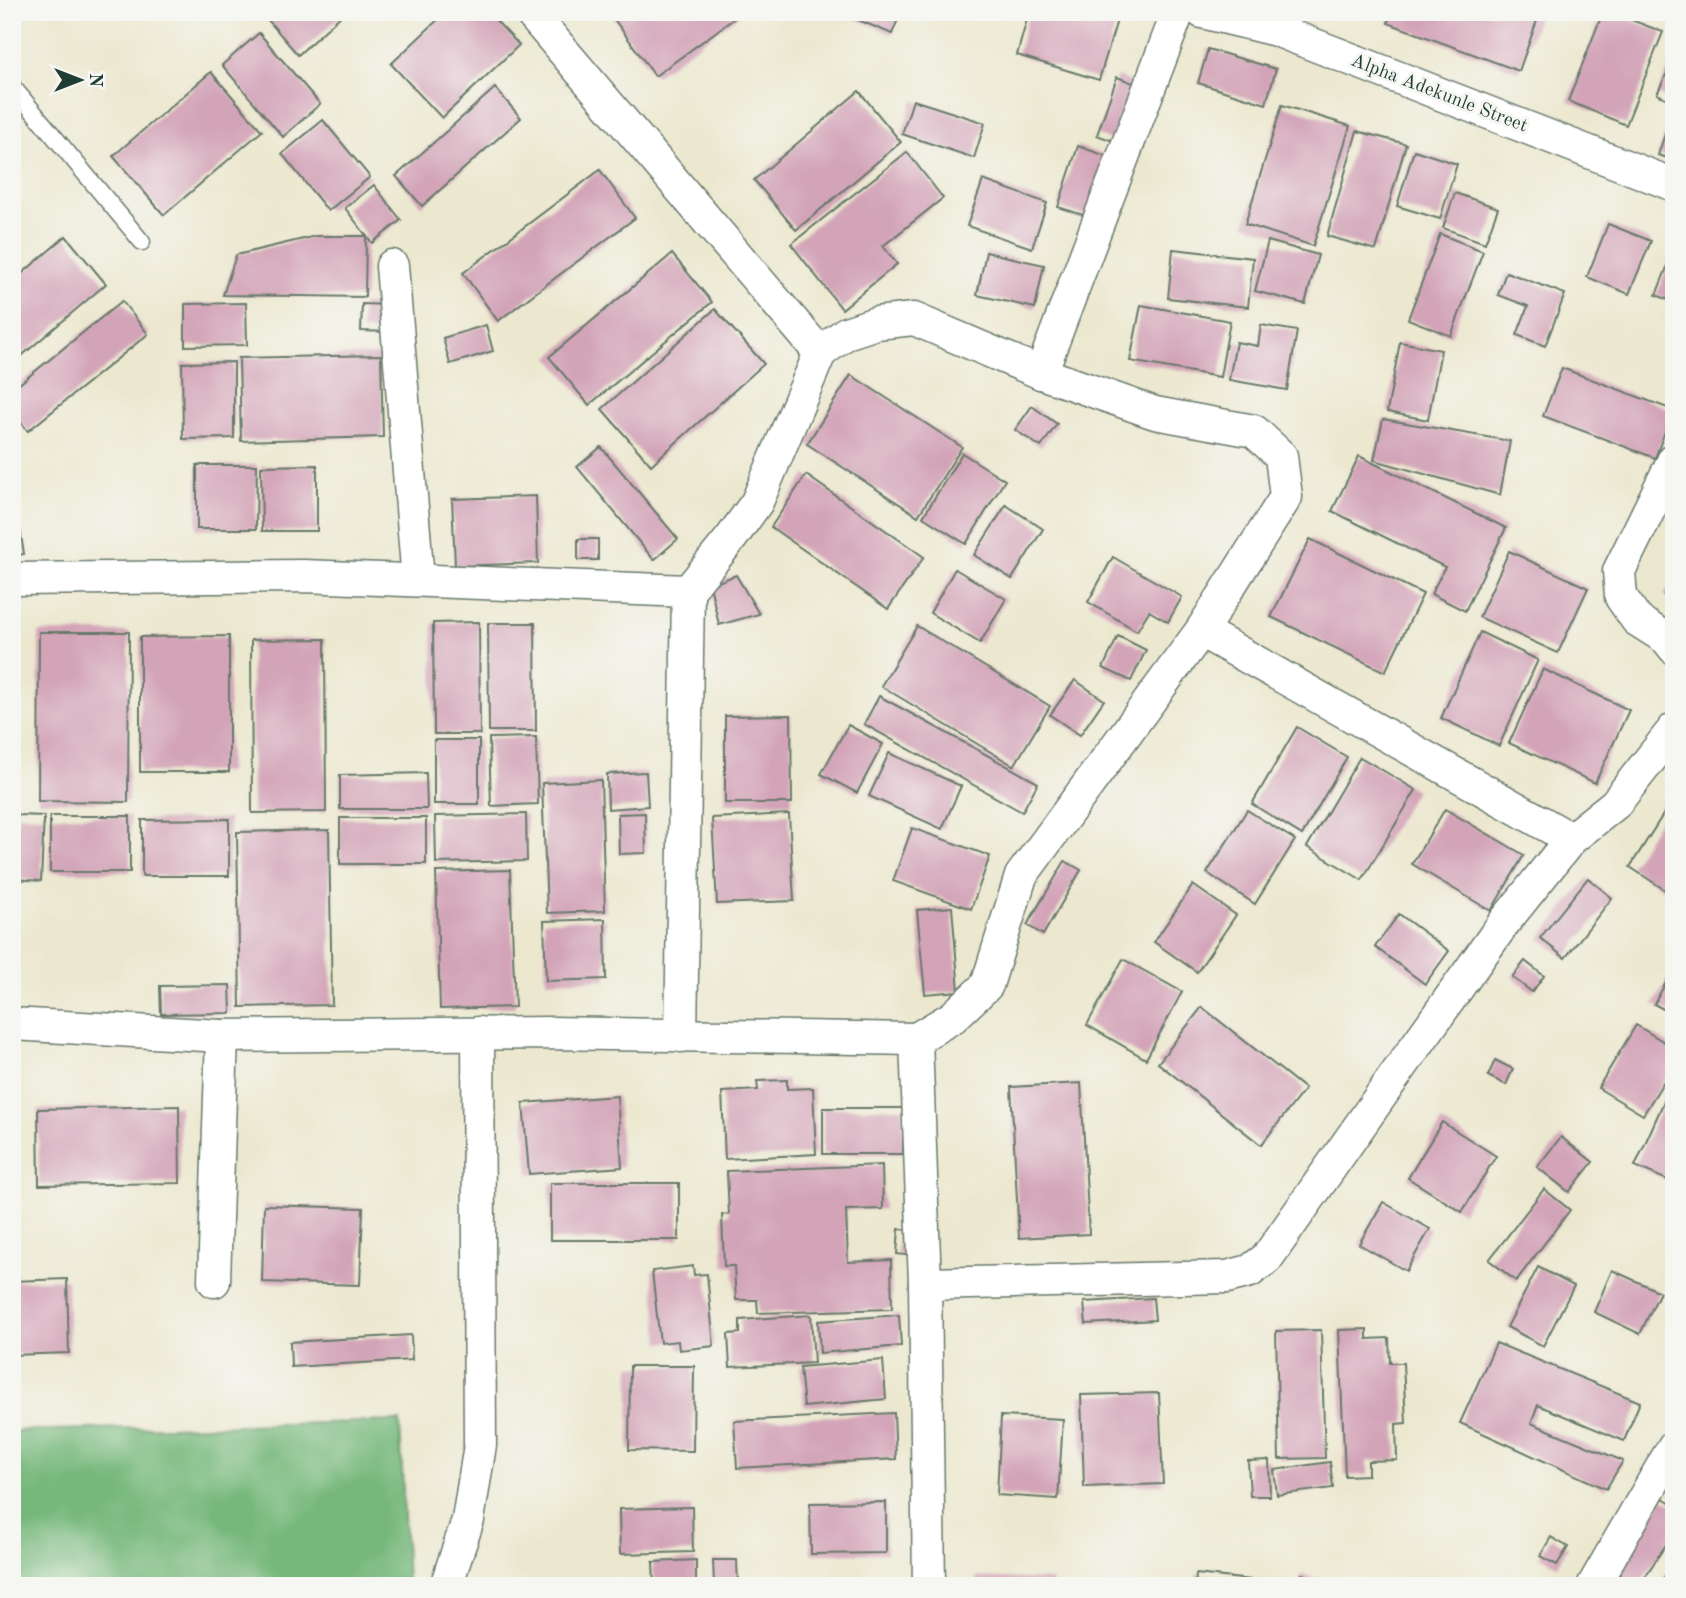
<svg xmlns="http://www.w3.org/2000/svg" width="1686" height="1598" viewBox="0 0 1686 1598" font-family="'Old Standard TT',serif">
<rect width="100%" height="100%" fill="#f6f6f2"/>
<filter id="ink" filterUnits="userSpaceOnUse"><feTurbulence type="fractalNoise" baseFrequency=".0143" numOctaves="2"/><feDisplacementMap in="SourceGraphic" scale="14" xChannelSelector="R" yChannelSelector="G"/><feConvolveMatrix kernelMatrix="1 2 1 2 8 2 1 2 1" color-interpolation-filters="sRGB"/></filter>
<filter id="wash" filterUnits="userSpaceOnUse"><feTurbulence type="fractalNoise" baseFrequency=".00686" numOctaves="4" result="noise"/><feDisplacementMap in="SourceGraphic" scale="28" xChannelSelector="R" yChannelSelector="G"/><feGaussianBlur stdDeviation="1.57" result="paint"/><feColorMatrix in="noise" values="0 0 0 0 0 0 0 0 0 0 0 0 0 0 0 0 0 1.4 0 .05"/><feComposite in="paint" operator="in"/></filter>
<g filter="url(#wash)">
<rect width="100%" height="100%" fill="#ece8d0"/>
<polygon fill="#76b87a" stroke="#4a7a57" stroke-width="2" points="400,1421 407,1586 12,1586 12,1431"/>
<g id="blocks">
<g fill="#d3a4b8">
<polygon points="276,12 345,12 298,55 268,20"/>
<polygon points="446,12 488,12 519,45 442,118 391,64"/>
<polygon points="609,12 743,12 655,76"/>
<polygon points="839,12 901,12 892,34"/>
<polygon points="1029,12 1090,12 1117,20 1099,80 1017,55"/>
<polygon points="1392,12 1540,12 1519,71 1388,23"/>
<polygon points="1603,12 1611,12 1663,32 1626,125 1568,101"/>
<polygon points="259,33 320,104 283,137 222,65"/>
<polygon points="1208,49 1276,69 1266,104 1198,83"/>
<polygon points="1674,58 1674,102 1657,94"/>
<polygon points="211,72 262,131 164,215 113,156"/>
<polygon points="1117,77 1139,85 1118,143 1097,135"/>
<polygon points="495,88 521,118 422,206 396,176"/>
<polygon points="859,91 901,142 796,230 754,180"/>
<polygon points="913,100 985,123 974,158 902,134"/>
<polygon points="1282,105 1350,126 1313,246 1245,224"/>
<polygon points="323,120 370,177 328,211 282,154"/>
<polygon points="1357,131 1406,144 1376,250 1327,236"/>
<polygon points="1666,131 1674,133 1674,160 1658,155"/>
<polygon points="1078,146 1109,157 1089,217 1058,207"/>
<polygon points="1414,150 1457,164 1440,219 1397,206"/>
<polygon points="907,152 943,198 883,246 897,264 842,309 791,244"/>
<polygon points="600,170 635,218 498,321 463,273"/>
<polygon points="983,180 1047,203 1032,248 967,226"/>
<polygon points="374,185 401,220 372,243 345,208"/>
<polygon points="1455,193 1498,208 1485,243 1443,228"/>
<polygon points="1608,224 1651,241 1629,294 1587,277"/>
<polygon points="1440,234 1483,251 1451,336 1408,319"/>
<polygon points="66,236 106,284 12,364 12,282"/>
<polygon points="316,236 366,236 365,297 223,295 236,255"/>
<polygon points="1268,241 1318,255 1305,304 1255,291"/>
<polygon points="1173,249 1253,258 1248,307 1168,298"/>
<polygon points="1674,250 1674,302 1656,295"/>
<polygon points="986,252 1044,265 1035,308 977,295"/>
<polygon points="672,254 712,302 589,405 549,357"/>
<polygon points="1506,272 1565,294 1545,346 1517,335 1528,306 1498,295"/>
<polygon points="122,301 148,334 28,431 12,411 12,390"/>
<polygon points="246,303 247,345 185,346 185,304"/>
<polygon points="362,304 391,305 389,332 361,331"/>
<polygon points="1141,305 1230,321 1220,377 1130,361"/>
<polygon points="715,309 764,364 651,465 602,409"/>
<polygon points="486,325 493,351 450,364 443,338"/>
<polygon points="1261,325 1297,331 1287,390 1229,380 1236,342 1258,346"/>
<polygon points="1400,342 1441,350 1428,420 1387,412"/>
<polygon points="381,355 383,437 241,441 239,358"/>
<polygon points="234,362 234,438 183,439 182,363"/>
<polygon points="1562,368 1673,410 1655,458 1543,416"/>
<polygon points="851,375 962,447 918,516 807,444"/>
<polygon points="1032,406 1057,424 1041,447 1015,430"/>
<polygon points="1383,419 1510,441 1500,495 1374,460"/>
<polygon points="601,447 678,539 654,560 577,467"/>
<polygon points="962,453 1005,480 966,544 923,517"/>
<polygon points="1359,456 1506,528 1465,611 1431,594 1445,567 1332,511"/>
<polygon points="197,465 257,465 256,529 197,529"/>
<polygon points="317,465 317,531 262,531 261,466"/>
<polygon points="806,475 924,557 888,609 771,527"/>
<polygon points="12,491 14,491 24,554 12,556"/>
<polygon points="536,496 538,563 455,566 452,499"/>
<polygon points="1006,505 1043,529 1012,579 974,555"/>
<rect x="578" y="539" width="20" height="21"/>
<polygon points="1310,539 1423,594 1385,672 1271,617"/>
<polygon points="1509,551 1588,588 1558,653 1479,617"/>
<polygon points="1113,557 1182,597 1168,622 1149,611 1137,631 1088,602"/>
<polygon points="955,569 1006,599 980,643 930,613"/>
<polygon points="736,575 759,614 719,625 710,585"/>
<polygon points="1674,580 1674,602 1664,595"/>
<polygon points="479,622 480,734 434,734 433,623"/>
<polygon points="488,623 535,623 536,731 489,731"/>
<polygon points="917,626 1050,706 1014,766 881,686"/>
<polygon points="39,632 129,632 128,802 38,801"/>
<polygon points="1480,632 1538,660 1499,746 1441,718"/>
<polygon points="229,636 229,772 140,772 140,637"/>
<polygon points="1118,636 1146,650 1131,681 1103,668"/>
<polygon points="325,639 326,812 252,813 251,640"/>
<polygon points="1543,669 1629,710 1595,783 1509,743"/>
<polygon points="1075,680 1104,700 1080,735 1050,715"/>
<polygon points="879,696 1038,783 1022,812 864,724"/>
<polygon points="791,715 792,803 725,803 725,716"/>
<polygon points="848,725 883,744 857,793 821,774"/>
<polygon points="1297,727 1347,757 1302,835 1252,804"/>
<polygon points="536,737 538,804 491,806 489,738"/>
<rect x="434" y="740" width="45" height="64"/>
<polygon points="889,753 961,786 942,829 869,796"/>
<polygon points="1360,757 1416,790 1362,880 1307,847"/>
<polygon points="646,772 648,806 608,809 607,774"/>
<polygon points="426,773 427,809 340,809 340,775"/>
<polygon points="601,780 605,911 547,913 542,783"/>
<polygon points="1445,809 1524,855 1491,911 1412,864"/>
<polygon points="1247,810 1295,840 1255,904 1207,873"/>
<polygon points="1666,810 1674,815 1674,896 1630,867"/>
<polygon points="645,813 646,853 619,854 618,814"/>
<polygon points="526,814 527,861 436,863 435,816"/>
<polygon points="789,814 794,901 717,904 712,818"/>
<polygon points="17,815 44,816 41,881 16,879"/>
<rect x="50" y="816" width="80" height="56"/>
<rect x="340" y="818" width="86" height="46"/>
<polygon points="229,819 229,876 142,876 142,820"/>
<polygon points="912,828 990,856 971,909 893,881"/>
<polygon points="329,830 332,1005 240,1007 237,832"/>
<polygon points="1065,861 1081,870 1043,935 1027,925"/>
<polygon points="510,870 515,1007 440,1009 436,872"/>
<polygon points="1588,878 1612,898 1565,958 1540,938"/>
<polygon points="1193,885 1236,915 1197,972 1154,942"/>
<polygon points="952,907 959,991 925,994 917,910"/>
<polygon points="1399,914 1449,951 1425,984 1375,947"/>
<polygon points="605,919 606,979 546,981 544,921"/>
<polygon points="1123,959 1182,992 1146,1059 1087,1025"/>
<polygon points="1525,961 1544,976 1532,992 1512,977"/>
<polygon points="1674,968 1674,1015 1654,1004"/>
<polygon points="230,985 231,1013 161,1014 160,986"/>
<polygon points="1202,1007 1305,1089 1261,1145 1158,1063"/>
<polygon points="1636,1025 1674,1048 1674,1065 1643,1115 1598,1088"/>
<polygon points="1495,1060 1513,1069 1506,1085 1488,1076"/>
<polygon points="1674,1079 1674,1183 1635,1166"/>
<polygon points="787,1080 787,1089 813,1088 816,1154 725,1159 722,1092 758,1090 757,1081"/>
<polygon points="1081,1083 1089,1234 1019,1238 1011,1087"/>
<polygon points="617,1096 622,1167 529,1174 523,1103"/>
<polygon points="179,1106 180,1183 39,1185 38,1109"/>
<rect x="823" y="1108" width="80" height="46"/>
<polygon points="1442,1122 1496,1156 1462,1212 1408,1178"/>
<polygon points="1561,1137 1593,1162 1569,1192 1537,1167"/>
<polygon points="882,1165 883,1209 846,1210 848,1262 891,1260 892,1309 758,1313 757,1300 736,1300 734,1266 724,1266 722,1215 729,1214 727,1171"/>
<rect x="550" y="1183" width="129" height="57"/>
<polygon points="1544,1189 1570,1210 1516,1281 1489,1260"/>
<polygon points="1383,1202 1430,1229 1406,1271 1359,1244"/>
<polygon points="264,1205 363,1208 360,1285 262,1282"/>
<polygon points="899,1229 917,1231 914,1256 897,1254"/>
<polygon points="693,1266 694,1275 707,1274 714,1346 679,1350 678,1341 660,1343 652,1271"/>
<polygon points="1538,1267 1574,1286 1543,1346 1507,1327"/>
<polygon points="1612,1270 1660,1292 1640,1334 1594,1312"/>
<polygon points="67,1279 69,1353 12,1355 12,1281"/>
<polygon points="1153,1298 1155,1320 1086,1324 1084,1302"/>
<polygon points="811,1315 814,1363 730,1367 728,1334 740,1333 740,1320"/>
<polygon points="899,1315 901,1346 820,1353 818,1321"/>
<polygon points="1367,1329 1367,1339 1389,1338 1390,1363 1403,1363 1406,1423 1396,1424 1397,1460 1368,1461 1368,1475 1345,1476 1339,1330"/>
<polygon points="1321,1330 1325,1458 1279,1459 1276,1331"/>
<polygon points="411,1335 412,1360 291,1367 290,1342"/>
<polygon points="1496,1343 1640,1402 1624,1441 1538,1405 1531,1423 1623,1461 1606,1489 1460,1423"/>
<polygon points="883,1360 886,1399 804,1407 800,1367"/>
<polygon points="630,1366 694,1366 693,1451 629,1450"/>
<polygon points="1159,1393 1163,1484 1084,1487 1081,1395"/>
<polygon points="894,1413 896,1459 737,1468 734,1421"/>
<polygon points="1001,1416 1063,1419 1058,1499 997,1495"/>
<polygon points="1269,1460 1270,1496 1250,1496 1248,1461"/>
<polygon points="1330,1462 1333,1488 1277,1495 1274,1470"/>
<polygon points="1663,1498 1674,1505 1674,1532 1639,1586 1636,1586 1615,1572"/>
<polygon points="886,1502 886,1553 811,1554 810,1503"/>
<polygon points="692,1507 693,1552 620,1554 619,1509"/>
<polygon points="1551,1537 1568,1547 1557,1565 1540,1556"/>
<polygon points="696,1560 696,1586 654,1586 653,1562"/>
<polygon points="713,1560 737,1560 738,1586 714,1586"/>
<polygon points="1674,1561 1674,1586 1659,1586"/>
<polygon points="1196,1574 1250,1580 1250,1586 1195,1586"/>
<polygon points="1302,1574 1332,1585 1332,1586 1298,1586"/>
<polygon points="976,1577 1052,1580 1052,1586 976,1586"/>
</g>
</g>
</g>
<g filter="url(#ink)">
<use href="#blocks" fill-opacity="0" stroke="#67796b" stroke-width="2"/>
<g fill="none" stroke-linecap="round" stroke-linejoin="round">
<g stroke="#67796b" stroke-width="19">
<polyline id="lane" points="12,86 142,242"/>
</g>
<g stroke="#67796b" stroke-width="35">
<g id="street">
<polyline points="530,12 820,353"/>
<polyline points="1202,12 1276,30 1674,185"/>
<polyline points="392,266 418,580"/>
<polyline points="1041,373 1178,12"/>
<polyline points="1674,459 1619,571 1621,597 1637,620 1667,639 1674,648"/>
<polyline points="12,579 303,576 688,591 732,537 757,502 820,353 846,333 876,323 914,319 1041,373 1155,413 1254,431 1281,456 1286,497 1201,631 1021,876 987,985 953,1017 916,1039 925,1284 929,1586"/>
<polyline points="1201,631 1571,839"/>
<polyline points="12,1024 222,1036 550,1033 916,1039"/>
<polyline points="681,1036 688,591"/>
<polyline points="214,1281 222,1036"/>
<polyline points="925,1284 1227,1277 1250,1271 1267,1258 1389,1084 1506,920 1571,839 1615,804 1674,729"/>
<polyline points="446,1586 468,1520 480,1445 478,1033"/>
<polyline points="1593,1586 1674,1446"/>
</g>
</g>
<use href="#lane" stroke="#fff" stroke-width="16"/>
<use href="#street" stroke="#fff" stroke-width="32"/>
</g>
</g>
<g text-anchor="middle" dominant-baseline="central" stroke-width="6" stroke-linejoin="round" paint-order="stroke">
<g font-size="19" fill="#1f3d34" stroke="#f6f6f2">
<text transform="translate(1439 94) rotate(21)">Alpha Adekunle Street</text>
</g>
</g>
<rect width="1686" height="1598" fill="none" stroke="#f6f6f2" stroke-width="42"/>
<g transform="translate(80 80) rotate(90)" stroke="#f6f6f2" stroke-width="5" paint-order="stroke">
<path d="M0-5L12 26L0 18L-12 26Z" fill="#1f3d34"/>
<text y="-10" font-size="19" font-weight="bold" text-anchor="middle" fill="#1f3d34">N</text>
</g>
</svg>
